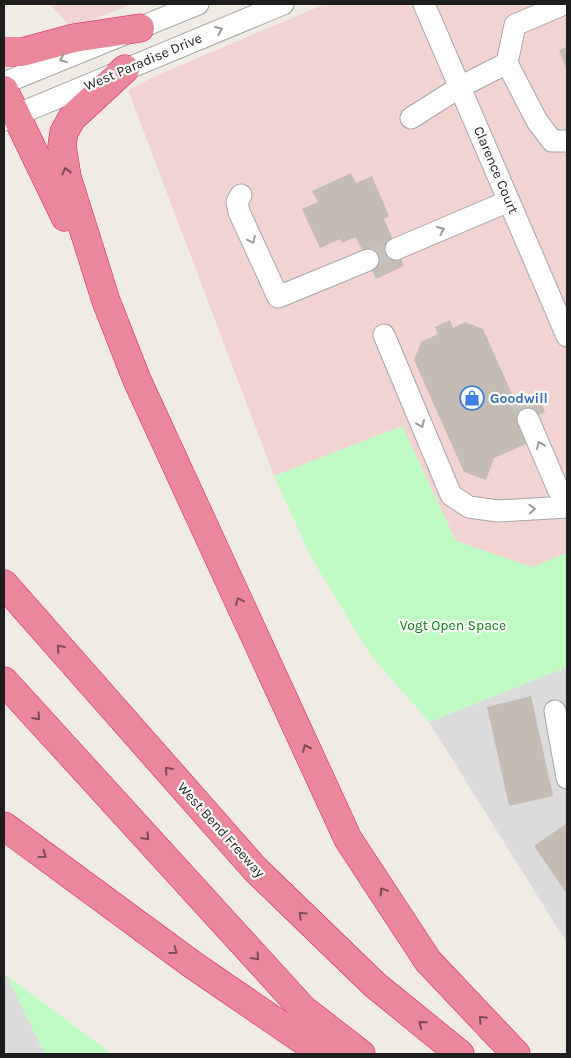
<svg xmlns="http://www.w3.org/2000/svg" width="571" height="1058" viewBox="0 0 571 1058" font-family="Karla,sans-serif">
<rect width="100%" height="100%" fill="#f0ece4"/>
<g fill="#dcdbdb">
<polygon points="567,667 567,943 429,722"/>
<polygon points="4,975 7,976 45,1054 4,1054"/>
</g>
<g fill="#f2d3d2">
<polygon points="50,4 132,4 71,28"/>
<polygon points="325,4 567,4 567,553 532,567 456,541 402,426 274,476 128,90 155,76"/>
</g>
<g fill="#befcc3">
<polygon points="402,426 456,541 532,567 567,553 567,667 429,722 369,653 311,557 274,476"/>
<polygon points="7,976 112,1054 45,1054"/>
</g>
<g fill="#c4bbb3">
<polygon points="567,47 567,71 559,50"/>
<polygon points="351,173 356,183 372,176 389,216 384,219 404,266 376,279 356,237 342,243 340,239 320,248 302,209 318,202 312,191"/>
<polygon points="450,320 453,328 465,322 483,329 516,403 537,394 545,412 524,421 533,441 494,458 486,480 464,472 414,360 421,342 438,334 435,327"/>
<polygon points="531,696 553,796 509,806 487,707"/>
<polygon points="567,823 567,894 534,846"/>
</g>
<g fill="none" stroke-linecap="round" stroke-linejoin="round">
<g stroke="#c6c3bc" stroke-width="21" stroke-dasharray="21 11" stroke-linecap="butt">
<polyline points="368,260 396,249"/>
<polyline points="520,401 528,419"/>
</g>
<g stroke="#a5a5a5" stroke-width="23">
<g id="minor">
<polyline points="424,4 567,336"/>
<polyline points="564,4 515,25 507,63 537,121 552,141 567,141"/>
<polyline points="4,83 198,4"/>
<polyline points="411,118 460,87 507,63"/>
<polyline points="4,120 283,4"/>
<polyline points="241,195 237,202 239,212 278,297 368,260"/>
<polyline points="396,249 509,201"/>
<polyline points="384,335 451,495 469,507 498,511 567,507"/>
<polyline points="528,419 558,489 567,502"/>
<polyline points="555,711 567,778"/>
</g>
</g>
<g stroke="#e41a61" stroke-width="29">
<g id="highway">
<polyline points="4,52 22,52 74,38 140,28"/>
<polyline points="125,69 72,118 64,132 62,146 67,177 106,301 137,380 348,839 428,961 516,1054"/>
<polyline points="4,90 65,217"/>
<polyline points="4,584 255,869 375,985 460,1054"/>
<polyline points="4,681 303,1009 361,1054"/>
<polyline points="4,826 193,965 323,1054"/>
</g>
</g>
<use href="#minor" stroke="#fff" stroke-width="21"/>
<use href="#highway" stroke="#eb879a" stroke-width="28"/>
</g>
<defs><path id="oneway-chevron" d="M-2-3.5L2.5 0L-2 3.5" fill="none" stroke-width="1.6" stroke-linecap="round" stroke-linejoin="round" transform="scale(1.25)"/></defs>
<g stroke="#9a9a9a">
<use href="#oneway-chevron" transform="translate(219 30) rotate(-23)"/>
<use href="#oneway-chevron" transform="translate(63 59) rotate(158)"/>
<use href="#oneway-chevron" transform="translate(441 230) rotate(-23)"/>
<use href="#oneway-chevron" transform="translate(252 240) rotate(65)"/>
<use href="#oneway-chevron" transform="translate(421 424) rotate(67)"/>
<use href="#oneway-chevron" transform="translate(540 445) rotate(-113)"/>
<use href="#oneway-chevron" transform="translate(532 509) rotate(-3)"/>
</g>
<g stroke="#7a4d56">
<use href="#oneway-chevron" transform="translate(66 171) rotate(-103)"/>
<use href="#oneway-chevron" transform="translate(239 601) rotate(-115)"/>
<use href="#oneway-chevron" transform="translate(60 648) rotate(-131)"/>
<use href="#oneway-chevron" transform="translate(37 717) rotate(48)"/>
<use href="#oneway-chevron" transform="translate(306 748) rotate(-115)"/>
<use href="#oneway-chevron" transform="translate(168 770) rotate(-131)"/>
<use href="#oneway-chevron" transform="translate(146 837) rotate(48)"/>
<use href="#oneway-chevron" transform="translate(43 855) rotate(36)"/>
<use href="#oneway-chevron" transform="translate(383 891) rotate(-123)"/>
<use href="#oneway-chevron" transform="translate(302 915) rotate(-136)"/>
<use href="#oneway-chevron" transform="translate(174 951) rotate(36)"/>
<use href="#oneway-chevron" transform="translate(256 957) rotate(48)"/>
<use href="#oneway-chevron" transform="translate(482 1019) rotate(-133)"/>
<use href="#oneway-chevron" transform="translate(422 1024) rotate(-141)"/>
</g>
<defs>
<g id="shop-ring" transform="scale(1.25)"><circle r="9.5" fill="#fff" stroke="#3f7fe0" stroke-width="1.5"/><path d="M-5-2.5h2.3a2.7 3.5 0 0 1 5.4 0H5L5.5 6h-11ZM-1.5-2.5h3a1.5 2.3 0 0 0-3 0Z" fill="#3f7fe0"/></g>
</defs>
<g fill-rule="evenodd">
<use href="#shop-ring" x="472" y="398"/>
</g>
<g text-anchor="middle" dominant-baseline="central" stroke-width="4.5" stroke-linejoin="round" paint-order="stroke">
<g font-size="14" fill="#1e1e1e" stroke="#fff">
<text transform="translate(143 62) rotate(-23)">West Paradise Drive</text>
<text transform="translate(496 170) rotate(67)">Clarence Court</text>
<text transform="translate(221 830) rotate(48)">West Bend Freeway</text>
</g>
<g font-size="14" font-weight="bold" fill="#366cbe" stroke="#fff" text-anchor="start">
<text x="490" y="398">Goodwill</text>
</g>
<g font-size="14" fill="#05830f" stroke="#fff">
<text x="453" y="625">Vogt Open Space</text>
</g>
</g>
<rect width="571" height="1058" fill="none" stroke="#1e1e1e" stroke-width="10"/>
</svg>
